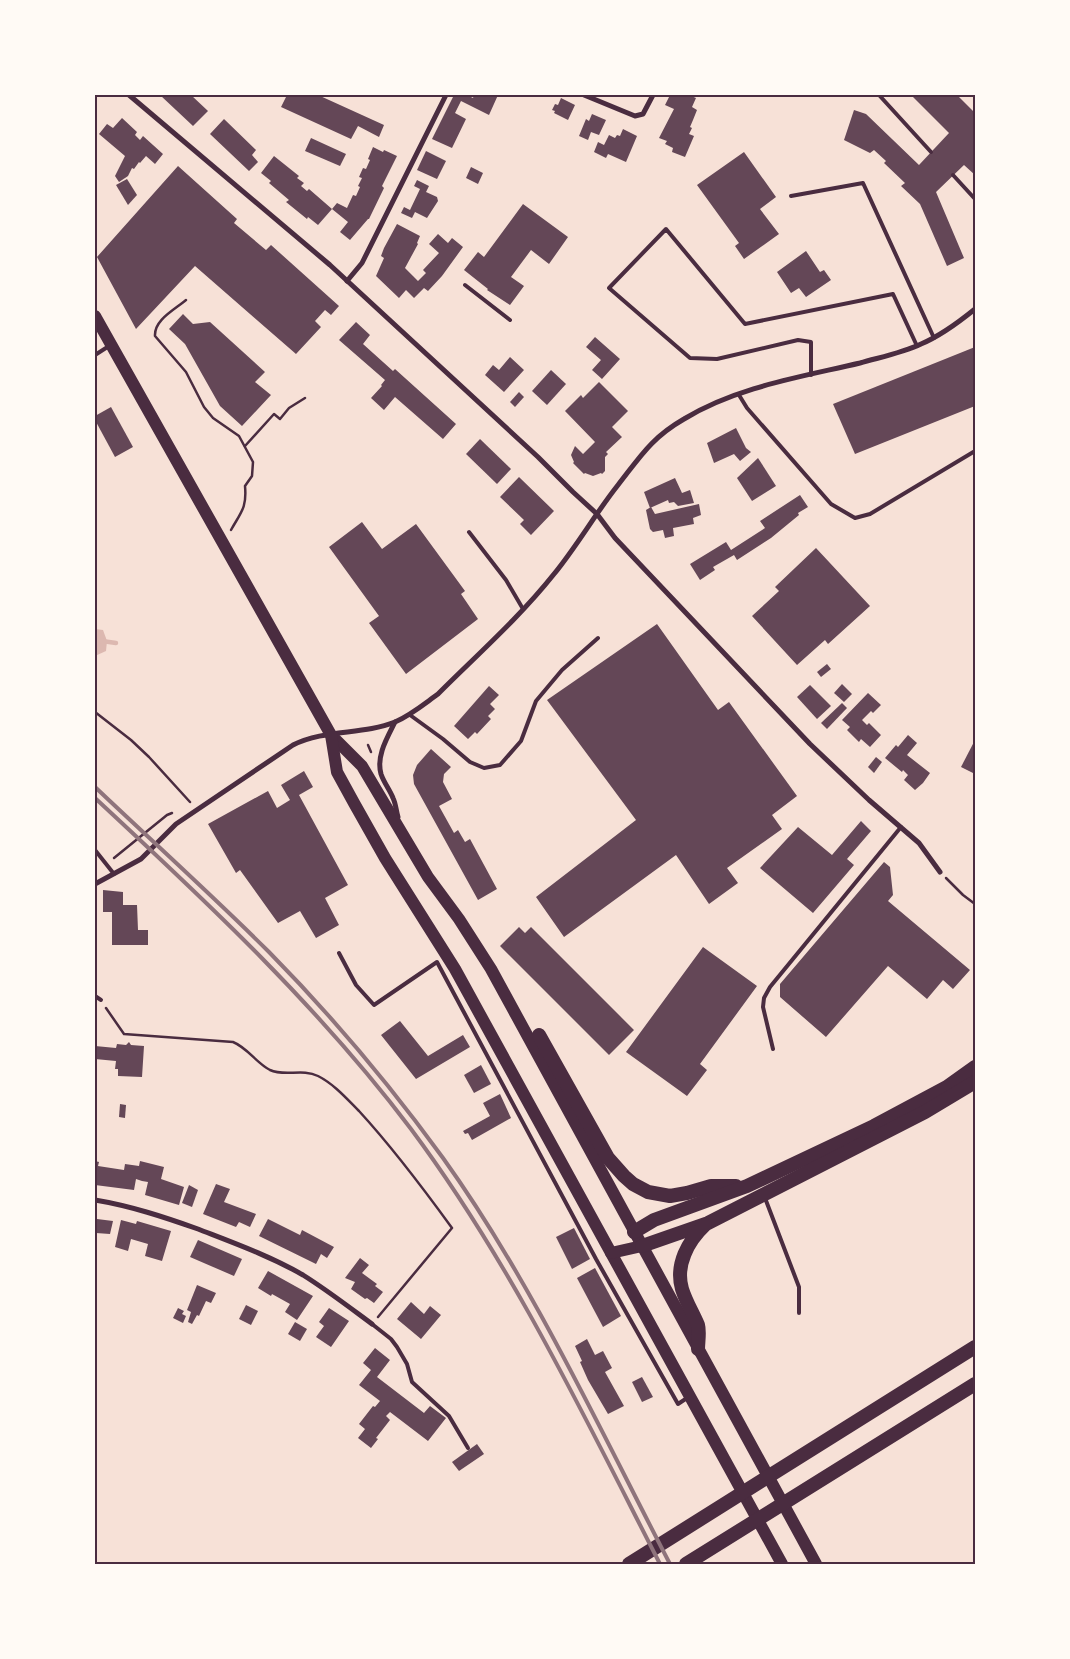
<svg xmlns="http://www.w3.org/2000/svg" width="1070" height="1659" viewBox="0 0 1070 1659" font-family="Overpass,sans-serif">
<rect width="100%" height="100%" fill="#f7e1d7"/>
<polygon fill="#dcb8b0" points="95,629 103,630 107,641 106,651 95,656"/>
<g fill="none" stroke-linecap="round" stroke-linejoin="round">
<polyline stroke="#dcb8b0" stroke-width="4.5" points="95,640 116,643"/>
</g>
<g fill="#644757">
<polygon points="160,95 191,95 208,111 193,126"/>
<polygon points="287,95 318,95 384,125 379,137 358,126 351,139 281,107"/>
<polygon points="454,95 467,95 473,98 474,95 498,95 489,115 461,101 455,113 466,119 452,148 432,139"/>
<polygon points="670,95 689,95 696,98 692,107 697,110 693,120 690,127 692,128 689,134 694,136 685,157 672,152 673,148 665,144 667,141 659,138 674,109 665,105"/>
<polygon points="911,95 957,95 975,113 975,175 964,165 936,192 964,258 947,266 920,204 901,186 905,183 884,163 886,161 874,150 870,153 844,140 854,110 866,114 919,165 949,133"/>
<polygon points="561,98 575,105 568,120 554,113 555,111 552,110 555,104 558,105"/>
<polygon points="592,114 606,120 599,135 591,132 588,140 579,136 586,119 589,121"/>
<polygon points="122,118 137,132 135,135 140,140 143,136 163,154 155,164 146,156 140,163 139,162 134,169 132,168 128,176 119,182 115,176 125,156 99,134 107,124 113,128"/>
<polygon points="224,119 256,150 252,155 258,162 249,171 210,134"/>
<polygon points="623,129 637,136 626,162 608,154 606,158 594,152 598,142 604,145 609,135 615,138 617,135 620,136"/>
<polygon points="311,138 346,154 340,166 305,151"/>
<polygon points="373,147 383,152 384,150 397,156 382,186 384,188 369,219 368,219 350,240 340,232 348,222 332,209 318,225 308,217 307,219 286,202 289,200 269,183 271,181 261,173 274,156 299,176 297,178 304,183 301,186 307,191 309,189 332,209 337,203 347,208 353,195 356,196 360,187 358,186 362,178 359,177 363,168 366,169 370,160 368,159"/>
<polygon points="426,151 446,161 437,179 417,170"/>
<polygon points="744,152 776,197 760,209 779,234 744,259 735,246 739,243 697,185"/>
<polygon points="178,166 237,219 234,223 266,250 271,245 339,306 331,315 325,310 315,321 321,327 296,354 195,266 136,329 97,257"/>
<polygon points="471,167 483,173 478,184 466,178"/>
<polygon points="127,179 137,195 128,205 116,185"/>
<polygon points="417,180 429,186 426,192 437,197 438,201 427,218 415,212 412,218 401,213 404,207 410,210 420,189 414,186"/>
<polygon points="523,204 568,237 549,264 531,250 511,277 524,286 510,305 487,290 488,289 464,270 478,252 484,257"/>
<polygon points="397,224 420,236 417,243 418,244 405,268 418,281 426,273 423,270 439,253 429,244 438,234 448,243 452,238 463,247 442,276 428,291 424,288 414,298 406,290 399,298 376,276 384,258 381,256 384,248"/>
<polygon points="806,251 820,272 824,270 831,280 806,297 799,288 791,293 777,272"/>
<polygon points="183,314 193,324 210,322 265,372 255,382 271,395 242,426 220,406 185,344 169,329"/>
<polygon points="356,322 370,335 363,344 393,371 395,369 456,424 443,439 395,397 384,410 371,398 382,386 381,385 385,380 339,340"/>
<polygon points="595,337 620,359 602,379 592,370 601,360 586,347"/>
<polygon points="975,347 975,406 855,454 833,404"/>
<polygon points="510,357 524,370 504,392 485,375 493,365 499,370"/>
<polygon points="551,370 566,384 547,405 532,391"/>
<polygon points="599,382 628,411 612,427 622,437 606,452 608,454 605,457 605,471 602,474 601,473 593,476 585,473 584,474 573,463 574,462 571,455 575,446 583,454 595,442 565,411 581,395 583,398"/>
<polygon points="519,392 524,397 515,407 510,402"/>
<polygon points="111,407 133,447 115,457 95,420 95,416"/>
<polygon points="736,428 746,448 751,452 740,461 734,454 714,463 707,443"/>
<polygon points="480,439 511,469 497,484 466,454"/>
<polygon points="758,458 776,486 752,501 737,478"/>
<polygon points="519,477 554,511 531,535 520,524 524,520 500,497"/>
<polygon points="675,478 682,493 690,490 694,503 678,506 674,502 669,503 668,500 650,508 644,492"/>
<polygon points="800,495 808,507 798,513 799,515 771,538 737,560 734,555 713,567 715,570 700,580 690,564 726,542 731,550 765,528 760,521"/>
<polygon points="699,504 701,515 693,518 694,524 673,528 674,536 665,538 663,530 653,532 650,529 646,510 651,507 655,514"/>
<polygon points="362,522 382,549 416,524 465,591 461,594 478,619 406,674 369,623 379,616 329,547"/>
<polygon points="816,548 870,606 828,644 825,640 797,665 752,616 779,591 775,587"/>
<polygon points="657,624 718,710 729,702 797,796 772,815 782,829 727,868 738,883 709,904 676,855 564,937 536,897 636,820 547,700"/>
<polygon points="827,664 831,669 821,677 817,672"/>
<polygon points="842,684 852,694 844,702 834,693"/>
<polygon points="810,685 831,706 817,719 797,697"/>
<polygon points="489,686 499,695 490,704 495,709 488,716 491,719 477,734 475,732 468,739 454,726"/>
<polygon points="868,693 881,705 873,713 871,711 862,720 867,725 869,723 881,735 870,747 861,739 859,742 847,730 850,727 842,720"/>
<polygon points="842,703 847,708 827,729 821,723"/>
<polygon points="908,735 917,743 907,755 930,773 923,783 915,790 904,780 908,775 903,770 902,772 885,758 896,745 898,747"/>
<polygon points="975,740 975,774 961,767"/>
<polygon points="431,749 451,767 444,774 443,782 452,799 439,806 454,833 458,830 465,842 470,839 497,889 478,900 414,784 413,775 417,765"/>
<polygon points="876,757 882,762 874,773 868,767"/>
<polygon points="304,771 313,787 299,795 348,885 325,898 339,925 316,938 300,911 278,923 240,870 236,873 208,824 268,791 277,808 290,800 281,785"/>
<polygon points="861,821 871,831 847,859 854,865 813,913 760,868 798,827 832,855"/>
<polygon points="884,862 890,867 893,895 888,901 970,970 953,989 943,980 927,999 888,966 826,1037 780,997 780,984"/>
<polygon points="103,890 123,892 123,905 137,905 138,930 148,930 148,945 112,945 112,912 103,912"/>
<polygon points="519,927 525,933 531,927 634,1030 609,1055 500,946"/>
<polygon points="703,947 757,986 700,1064 707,1070 687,1096 626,1052"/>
<polygon points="400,1021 428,1056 463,1035 470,1047 416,1079 381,1035"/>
<polygon points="129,1042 131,1045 144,1046 142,1077 118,1076 118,1069 115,1069 116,1061 95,1059 95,1046 116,1048 117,1044 126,1045"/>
<polygon points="481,1065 491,1084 474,1093 464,1075"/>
<polygon points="500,1094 511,1118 472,1140 468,1133 465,1134 463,1131 490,1116 483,1103"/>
<polygon points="120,1104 126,1105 125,1118 119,1117"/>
<polygon points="95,1161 99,1162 98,1166 124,1170 125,1164 139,1166 140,1161 164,1167 161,1179 184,1187 179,1205 145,1195 148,1182 142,1181 136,1179 134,1190 95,1185"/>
<polygon points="216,1184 230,1189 224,1202 256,1214 250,1227 239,1222 236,1227 203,1214"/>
<polygon points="189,1185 198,1190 192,1207 182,1203"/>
<polygon points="97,1219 113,1221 110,1234 96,1233"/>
<polygon points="268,1219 300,1235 302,1230 334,1247 327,1258 321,1254 316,1264 259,1236"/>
<polygon points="121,1220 136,1224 137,1221 171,1231 162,1261 145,1256 148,1244 131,1239 128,1251 115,1247"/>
<polygon points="574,1228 590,1259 572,1269 556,1237"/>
<polygon points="198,1240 242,1259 234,1276 190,1257"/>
<polygon points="360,1258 369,1265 362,1273 377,1284 375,1286 383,1292 374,1303 367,1298 365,1299 351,1289 355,1282 345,1278"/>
<polygon points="595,1268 621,1316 603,1327 577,1278"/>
<polygon points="268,1271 313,1296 297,1320 285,1312 290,1304 272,1294 271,1296 258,1288"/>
<polygon points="197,1285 216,1293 211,1303 206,1301 199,1316 197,1315 192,1324 188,1322 191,1312 187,1310"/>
<polygon points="411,1302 424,1314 430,1306 441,1315 421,1339 397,1319"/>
<polygon points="246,1305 258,1311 251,1325 239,1319"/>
<polygon points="178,1308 184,1311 182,1314 186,1316 183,1323 173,1318"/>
<polygon points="329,1308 349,1321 331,1347 316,1337 324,1326 319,1322"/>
<polygon points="295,1322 307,1329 300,1341 288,1334"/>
<polygon points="587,1339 595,1355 603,1351 612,1368 605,1372 624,1406 608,1414 588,1380 580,1362 582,1361 575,1346"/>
<polygon points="375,1348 390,1360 377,1377 424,1413 430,1406 446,1418 428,1441 390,1412 386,1416 390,1420 376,1438 378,1439 371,1448 358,1438 365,1429 359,1424 373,1406 375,1407 380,1401 359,1385 371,1370 363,1363"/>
<polygon points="642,1377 653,1397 642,1402 632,1382"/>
<polygon points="477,1444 484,1454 459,1471 452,1462"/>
</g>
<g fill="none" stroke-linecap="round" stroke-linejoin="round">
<g stroke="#4a2c40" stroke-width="2.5">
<path d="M186,300C174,310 154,320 155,336L186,372L204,407L213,418L239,436L253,462L252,476L245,486C247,508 241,512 231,530"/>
<polyline points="245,446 274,414 280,419 289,408 305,398"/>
<polyline points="95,712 131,740 149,757 190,802"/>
<polyline points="368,745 371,752"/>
<polyline points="114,858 167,815 172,813"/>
<polyline points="946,878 963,895 975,904"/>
<path d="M106,1008L124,1034L233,1042C248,1048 256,1063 270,1070C285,1077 302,1068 318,1076C334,1084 347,1099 359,1111C393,1148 423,1188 452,1228L378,1317"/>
</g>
<g stroke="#4a2c40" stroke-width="4">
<polyline points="879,95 931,152"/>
<polyline points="953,175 975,199"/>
<polyline points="791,196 863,183 934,338"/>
<polyline points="465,285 510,320"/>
<polyline points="95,355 109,346"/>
<polyline points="811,375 811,342 798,340 717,359 690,358 609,288 666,229 745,324 893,294 917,346"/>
<polyline points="739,395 747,408 831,504 855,518 870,514 975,451"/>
<polyline points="469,532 506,580 523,609"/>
<polyline points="410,715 443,739 470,762 484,768 500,765 521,741 536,701 562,670 598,638"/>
<polyline points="95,850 114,874"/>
<polyline points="339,953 356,985 374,1005 437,962 596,1259 678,1404 687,1398"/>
<polyline points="95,996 101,1000"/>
<polyline points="773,1049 763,1007 764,998 770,987 901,827"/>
<polyline points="765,1198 799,1287 799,1313"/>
<polyline points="372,1324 391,1339 397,1347 407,1364 412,1382 449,1416 468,1448"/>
</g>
<g stroke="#4a2c40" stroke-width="5">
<polyline points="129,95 330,265 538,457 573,492 597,514 615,538 810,744 869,800 919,843 940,872"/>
<polyline points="584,95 635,116 643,114 653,95"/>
<polyline points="347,281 362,263 446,95"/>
<path d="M395,722C387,738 376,756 381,774C384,783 390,790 393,798C396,804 396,811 398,817"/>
<path d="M95,884L141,859L176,824L293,745C324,729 363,735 395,722C411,715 424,704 438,694C477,655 519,618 554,574C577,546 595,514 618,485C640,457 651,438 684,419C736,387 801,377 860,363C881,357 902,353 921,344C940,336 959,322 975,309"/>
<path d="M95,1200C131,1206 164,1217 198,1229C234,1243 270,1256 303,1275C327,1290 349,1307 372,1324"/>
</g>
<g stroke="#4a2c40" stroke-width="12">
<polyline points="95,316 331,735 362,766 428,877 459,919 491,969 816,1564"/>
<polyline points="331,735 337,772 354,803 385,858 455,969 782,1564"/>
<polyline points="611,1253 642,1246"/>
</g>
<g stroke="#4a2c40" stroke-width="14">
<polyline points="539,1035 608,1158 624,1176 633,1184 648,1192 670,1196 687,1193 711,1186 736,1186"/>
<polyline points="634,1232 654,1220 747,1186 874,1126 947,1087 975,1067"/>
<polyline points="642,1246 708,1223 925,1112 975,1082"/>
<path d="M698,1349C698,1342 700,1332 698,1325C693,1313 686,1302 682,1289C675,1265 688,1241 705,1225"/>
<polyline points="629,1564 975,1347"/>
<polyline points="686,1564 975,1384"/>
</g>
<g stroke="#8f747c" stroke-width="4">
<path d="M95,787C153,842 213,896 269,952C332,1016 390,1085 443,1158C532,1282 599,1428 670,1564"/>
<path d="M95,798C207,902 319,1007 411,1129C511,1263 584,1416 660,1564"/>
</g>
</g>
<rect width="1070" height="1659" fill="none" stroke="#fffaf5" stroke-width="192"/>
<rect x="96" y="96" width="878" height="1467" fill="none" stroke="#4a2c40" stroke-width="2"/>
</svg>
